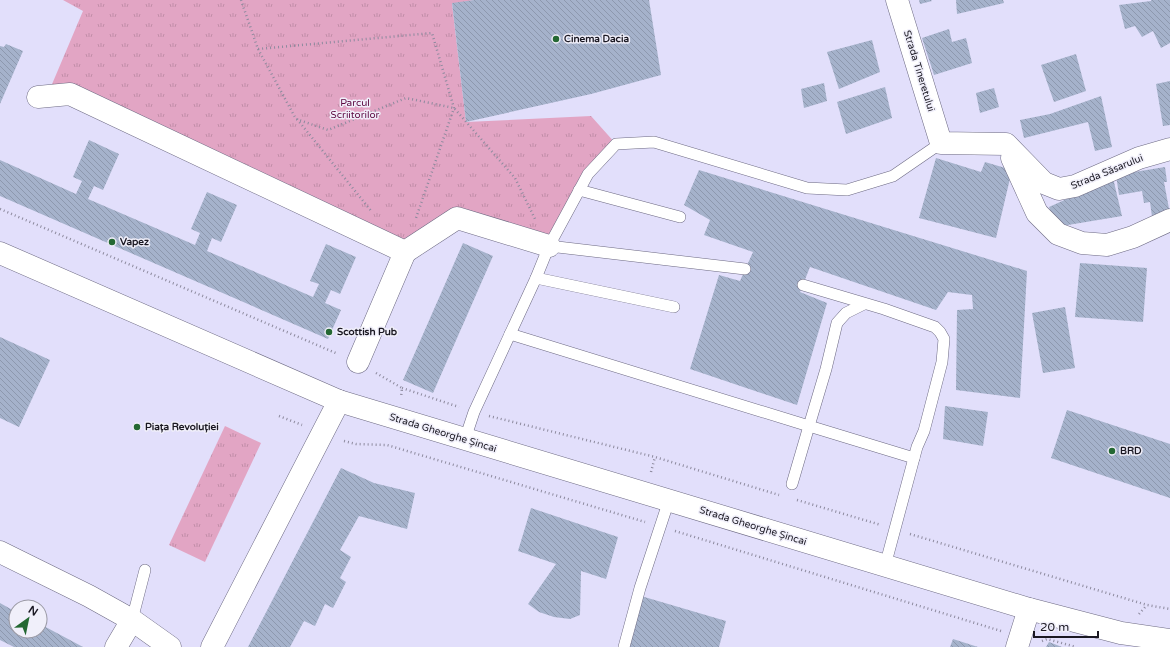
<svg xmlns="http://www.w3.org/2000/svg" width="1170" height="647" viewBox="0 0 1170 647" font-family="'Varela Round',sans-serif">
<defs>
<pattern id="grass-tufts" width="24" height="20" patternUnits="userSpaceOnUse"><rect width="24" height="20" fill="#e2a5c4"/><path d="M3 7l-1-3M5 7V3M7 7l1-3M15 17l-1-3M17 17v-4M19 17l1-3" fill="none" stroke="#c18da8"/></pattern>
<pattern id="building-back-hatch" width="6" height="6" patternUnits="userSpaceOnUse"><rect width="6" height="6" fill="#a5b2cb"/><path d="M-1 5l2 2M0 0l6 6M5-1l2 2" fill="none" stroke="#8d98ae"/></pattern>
</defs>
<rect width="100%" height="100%" fill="#e2dffb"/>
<g fill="url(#grass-tufts)">
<polygon points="63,0 474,0 452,4 466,122 591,116 616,144 588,174 549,246 457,218 405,252 70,94 47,96 83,11"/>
<polygon points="225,426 261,443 205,562 169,545"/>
</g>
<g fill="url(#building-back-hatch)">
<polygon points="474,0 649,0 661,75 591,94 466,122 452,3"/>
<polygon points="919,0 931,0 932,1 920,4"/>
<polygon points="956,0 1003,0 1004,3 957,14"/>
<polygon points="1151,0 1170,0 1170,43 1161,48 1153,31 1142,37 1135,26 1125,29 1119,5 1151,1"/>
<polygon points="949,29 952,42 966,38 972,63 934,75 922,38"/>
<polygon points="872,40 880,72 839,89 827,52"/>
<polygon points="6,44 23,51 0,104 0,46 4,47"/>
<polygon points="1076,54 1086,91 1054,102 1041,65"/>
<polygon points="1170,81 1170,125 1163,126 1156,84"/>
<polygon points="824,83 827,101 804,108 801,89"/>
<polygon points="885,87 892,118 846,134 837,102"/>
<polygon points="994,88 999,107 980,113 976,93"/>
<polygon points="1101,96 1112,147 1095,151 1088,122 1024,138 1020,120 1050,114"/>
<polygon points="89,140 119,154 103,190 94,186 88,199 195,245 200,233 191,229 207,192 237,205 221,242 212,238 207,251 313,297 319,284 310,281 326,244 356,257 340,294 331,290 325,303 341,310 328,339 0,196 0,160 76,194 82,181 73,177"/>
<polygon points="936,158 981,172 985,162 1012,170 996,238 919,218"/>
<polygon points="1165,167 1167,182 1164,182 1170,214 1152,217 1150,202 1144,203 1142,191 1119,195 1116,175"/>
<polygon points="699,170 1027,271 1020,398 956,390 957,310 973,309 972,295 948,292 936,310 810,267 800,292 827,303 797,405 690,369 719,275 740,281 753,252 704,235 710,220 684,205"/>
<polygon points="1113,178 1122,216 1056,227 1049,207"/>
<polygon points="463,243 493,256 433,393 403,380"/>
<polygon points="1080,263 1147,268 1143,322 1075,317"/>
<polygon points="1065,307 1075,368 1043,373 1032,313"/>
<polygon points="0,337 50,360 19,427 0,418"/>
<polygon points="945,406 988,412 983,446 943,439"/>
<polygon points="1067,410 1170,444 1170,498 1051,458"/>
<polygon points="341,468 374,483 415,493 407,529 359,516 340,550 351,557 340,578 346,582 333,608 325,604 315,626 304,621 290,647 248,647"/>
<polygon points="531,508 618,537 606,579 581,571 580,615 570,619 554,617 539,612 528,604 556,564 518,551"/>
<polygon points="641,596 726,621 719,647 627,647"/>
<polygon points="0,603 16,612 16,631 40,631 40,624 83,647 14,647 0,640"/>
<polygon points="953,639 978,647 950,647"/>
<polygon points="1049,642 1062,647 1046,647"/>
</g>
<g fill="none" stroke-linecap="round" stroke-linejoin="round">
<g stroke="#6d6a83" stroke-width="12">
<g id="lane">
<polyline points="579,190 680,217"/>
<polyline points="549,246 745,269"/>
<polyline points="536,278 674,307"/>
<polyline points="803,285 884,309 935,327 940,332 944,339 942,362 924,431 917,447 914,458 885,566"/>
<polyline points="864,304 846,313 837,323 826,369 809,426 914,458"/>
<polyline points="510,334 809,426 792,484"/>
<polyline points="465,439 474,412 536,278 549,246 588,174 616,144 654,142 807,188 847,190 893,176 941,143"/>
<polyline points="132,620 145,570"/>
<polyline points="624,647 640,588 669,500"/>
</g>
</g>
<g stroke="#6d6a83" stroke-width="23">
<g id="street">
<polyline points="897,0 941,143 1006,144 1044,183 1059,189 1075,186 1139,158 1170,149"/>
<polyline points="38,97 70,94 405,252 457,218 549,246"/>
<polyline points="1012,158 1037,213 1058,234 1082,243 1107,245 1133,237 1170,220"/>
<polyline points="358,362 405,252"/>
<polyline points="116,647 132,620"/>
<polyline points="212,647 339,401"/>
<polyline points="1017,647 1029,609"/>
</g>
</g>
<g stroke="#6d6a83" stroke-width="23">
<g id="secondary">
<polyline points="0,253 339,401 1029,609 1121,633 1170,640"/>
<polyline points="0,552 89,596 132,620 170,647"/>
</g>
</g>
<g stroke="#8d8a9e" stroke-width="2.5" stroke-dasharray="1 3" stroke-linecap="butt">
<polyline points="241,0 258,49 432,33 454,108 416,218"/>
<polyline points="258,49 296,119 328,130 406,98 454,108 515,178 535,219"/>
<polyline points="297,119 372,212"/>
<polyline points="0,209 338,354"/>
<polyline points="376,373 402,388 401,397"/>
<polyline points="402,388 459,407"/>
<polyline points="279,416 302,425"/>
<polyline points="489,416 655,457 779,495"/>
<polyline points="344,441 356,444 387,445 645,522"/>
<polyline points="651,472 655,457"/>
<polyline points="797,500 881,525"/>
<polyline points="675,531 1001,631"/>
<polyline points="910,534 1147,605 1170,609"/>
<polyline points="1139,614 1147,605"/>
<polyline points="1042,641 1047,639 1076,647"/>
</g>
<use href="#lane" stroke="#fff" stroke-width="11"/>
<use href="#street" stroke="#fff" stroke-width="22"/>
<use href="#secondary" stroke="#fff" stroke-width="22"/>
</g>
<g fill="#246833" stroke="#f0effa" stroke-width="1.5">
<circle cx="556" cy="39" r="4"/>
<circle cx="112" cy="242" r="4"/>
<circle cx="329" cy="332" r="4"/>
<circle cx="137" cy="427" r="4"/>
<circle cx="1112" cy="451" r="4"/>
</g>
<g text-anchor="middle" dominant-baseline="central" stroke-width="3" stroke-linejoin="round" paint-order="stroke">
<g font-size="10" font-weight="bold" fill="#1a1822" stroke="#f0effa" text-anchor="start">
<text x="564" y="39">Cinema Dacia</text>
<text x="120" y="242">Vapez</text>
<text x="337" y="332">Scottish Pub</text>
<text x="145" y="427">Piața Revoluției</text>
<text x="1120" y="451">BRD</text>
</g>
<g font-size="10" fill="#1a1822" stroke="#f0effa">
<text transform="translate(919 71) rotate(73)">Strada Tineretului</text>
<text transform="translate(1107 172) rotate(-22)">Strada Săsarului</text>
<text transform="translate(443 433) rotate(17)">Strada Gheorghe Șincai</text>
<text transform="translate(753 526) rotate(17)">Strada Gheorghe Șincai</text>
</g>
<g font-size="10" fill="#5c073f" stroke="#f0effa">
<text x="355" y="103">Parcul<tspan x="355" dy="12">Scriitorilor</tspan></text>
</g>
</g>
<g transform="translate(28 619) rotate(33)"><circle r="19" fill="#f0effa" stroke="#9a99a4"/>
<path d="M0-3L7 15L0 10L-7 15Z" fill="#246833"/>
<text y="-6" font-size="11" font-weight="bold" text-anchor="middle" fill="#1a1822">N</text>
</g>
<path d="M1034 631v6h64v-6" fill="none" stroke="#1a1822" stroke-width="2"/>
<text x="1040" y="631" font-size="12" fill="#1a1822" stroke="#f0effa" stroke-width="3" paint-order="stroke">20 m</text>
</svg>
